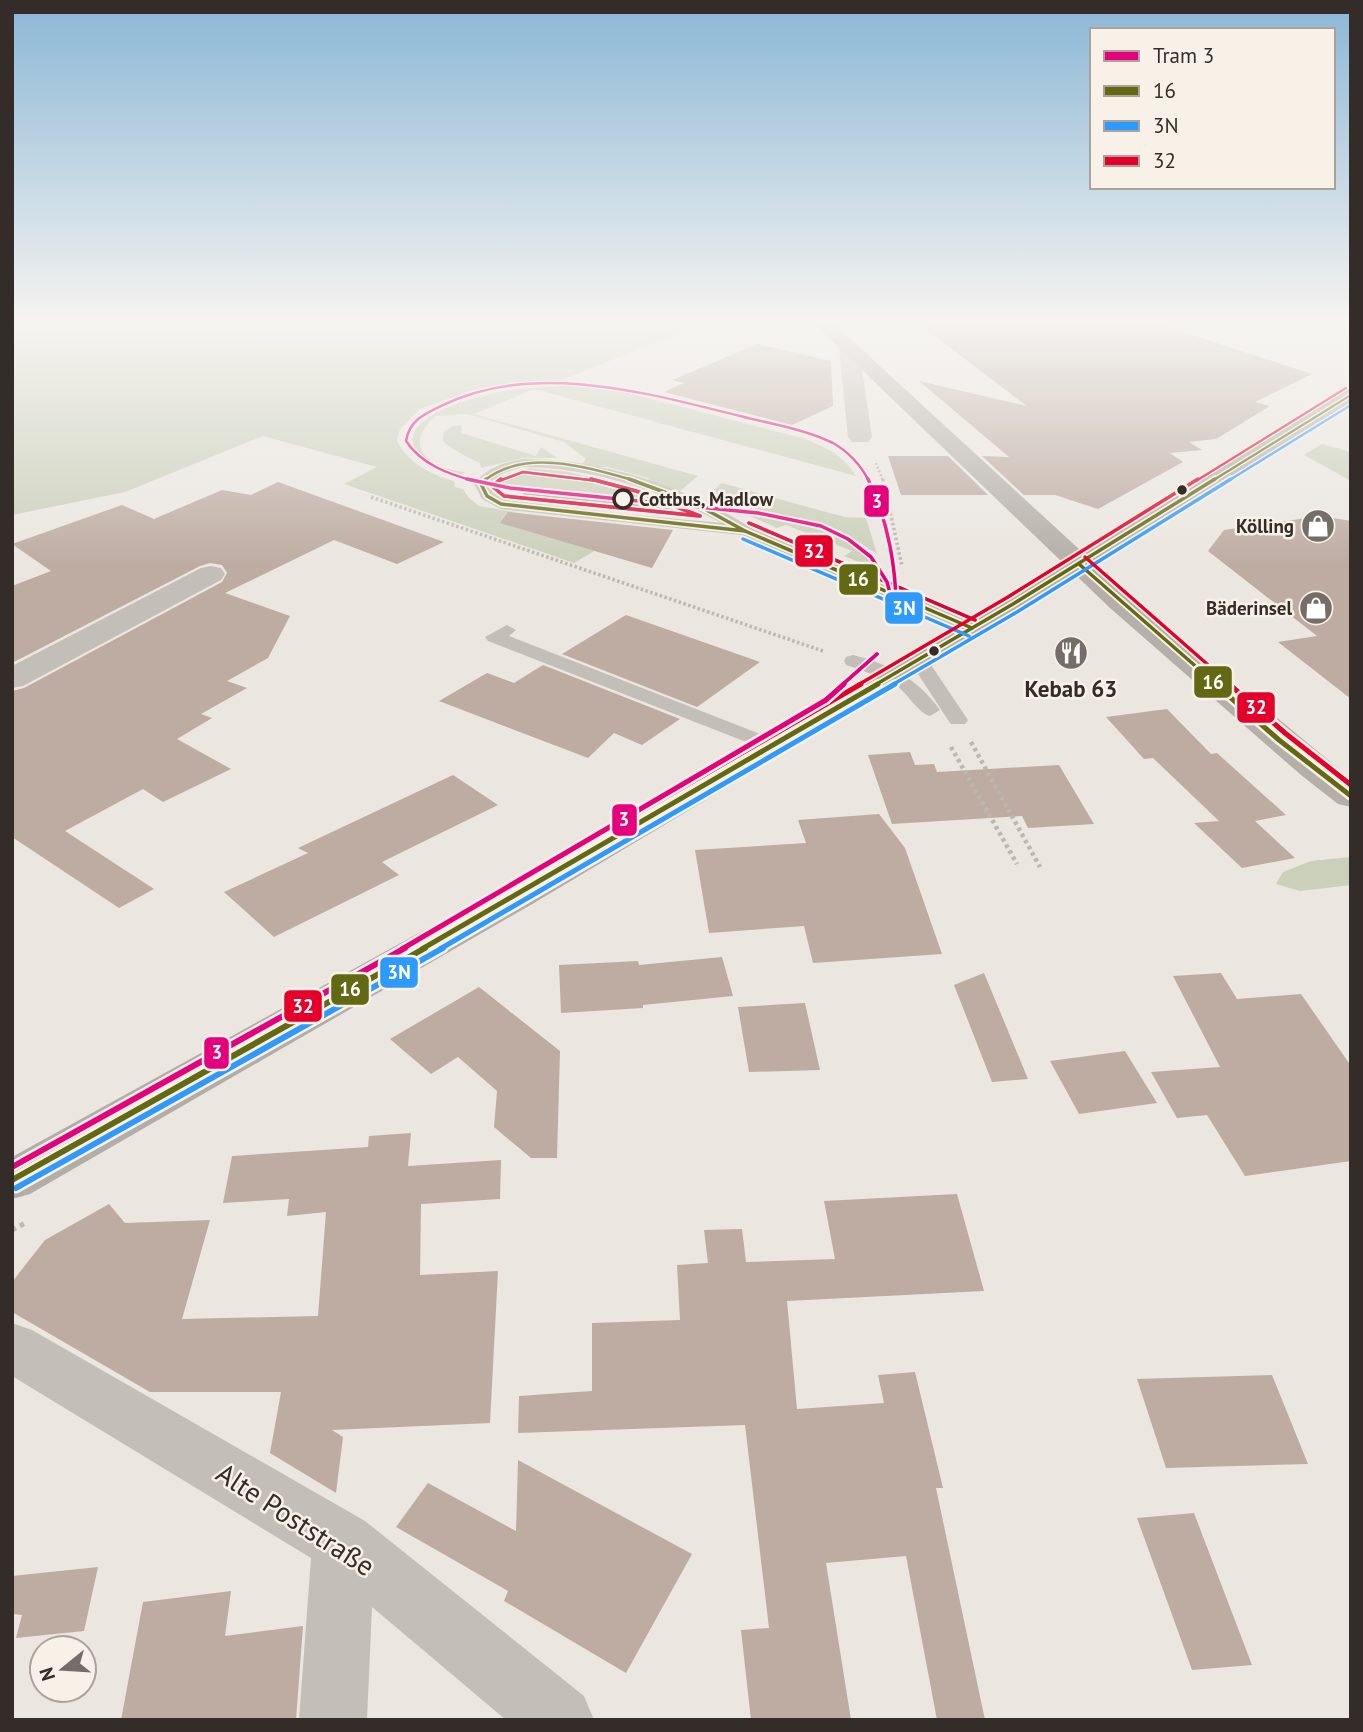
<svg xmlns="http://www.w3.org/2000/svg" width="1363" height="1732" viewBox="0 0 1363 1732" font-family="'PT Sans',sans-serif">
<rect width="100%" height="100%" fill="#ebe6e0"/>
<g fill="#cbd0bb">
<path d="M12,322H666L692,328L559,381L507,384L473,390L420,409L400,429L397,441C409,464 430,474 454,481L455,487L463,489L468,497L479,506L601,527V547L574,563L344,484L377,467L263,436L125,492L12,515Z"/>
<path d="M571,386L625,392L805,439C827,448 843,455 856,476L534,389L474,414L698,476L679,492L651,484L648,478L608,467H594L582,464L586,459L564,442L467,414L436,416C400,446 430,469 465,472L459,476C361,439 440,404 495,393C520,387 546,387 571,386Z"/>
<path d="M462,425L461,433L536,456L541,447L557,458H522L481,468L480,463C471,459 449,448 443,441L444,432L452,426Z"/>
<polygon points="1322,444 1351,452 1351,481 1304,455"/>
<polygon points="530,468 569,472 677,501 500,484 503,477"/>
<polygon points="722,483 844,517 866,518 877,554 850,536 827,525 712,500 711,492"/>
<path d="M748,515C789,521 851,530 876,569L844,556L852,551L786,525L777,528Z"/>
<polygon points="1351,857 1351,885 1300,891 1276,884 1283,872 1311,861"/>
</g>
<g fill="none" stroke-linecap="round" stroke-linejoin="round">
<polygon fill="#9dbbbb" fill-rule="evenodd" points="18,322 30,322 12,328 12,324"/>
</g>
<g fill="#beaca2">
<polygon points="916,322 1153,322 1312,374 1255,402 1270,406 1216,439 1189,442 1202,450 1170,453 1183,462 1098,509 1055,495 1024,495 982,456 1009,457 919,381 1027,406"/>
<polygon points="758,344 831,361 833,406 792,425 664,392 684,383 672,380"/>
<polygon points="888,456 948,456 988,495 901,495"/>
<polygon points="278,482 444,542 397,564 334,540 225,593 290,616 268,658 227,681 247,688 201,714 212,718 177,739 231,769 163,802 143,789 65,831 154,889 119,908 12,837 12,691 24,688 222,582 227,573 222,565 210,563 200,566 12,663 12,586 51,571 12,544 122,505 154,519 222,490 251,495"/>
<polygon points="524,493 684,509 680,517 622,511 519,499"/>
<polygon points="508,512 673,530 652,568 500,523"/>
<polygon points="1320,516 1351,521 1351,699 1278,642 1317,636 1208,551 1224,530"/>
<polygon points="626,615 760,662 697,707 562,654"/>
<polygon points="543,665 680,719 642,745 614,733 588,758 439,701 487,673 514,683"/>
<polygon points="1167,709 1211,754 1217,753 1286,815 1255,821 1295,858 1242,868 1194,823 1219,821 1153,758 1144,759 1106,717"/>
<polygon points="910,752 915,765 934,764 937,772 1059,765 1094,824 1028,828 1022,816 892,824 868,755"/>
<polygon points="453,775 498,805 382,862 399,875 274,937 224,892 308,853 298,848"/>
<polygon points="879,814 905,848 942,954 813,963 804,926 709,933 695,850 806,843 798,820"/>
<polygon points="722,957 733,996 643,1005 643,1008 561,1013 559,965 638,961 639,965"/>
<polygon points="984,973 1028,1079 992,1082 954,985"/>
<polygon points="1221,973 1237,999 1301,994 1351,1066 1351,1161 1245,1176 1207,1115 1177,1118 1151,1072 1220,1067 1173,976"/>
<polygon points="479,987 560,1051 557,1158 531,1158 494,1127 497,1091 458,1057 431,1074 390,1039"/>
<polygon points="805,1003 820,1070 749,1072 738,1007"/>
<polygon points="1125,1051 1157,1103 1079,1114 1050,1061"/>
<polygon points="411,1133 408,1166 501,1160 500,1199 421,1204 420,1275 498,1271 490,1423 332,1430 343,1437 336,1493 270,1453 281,1392 150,1392 12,1312 12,1282 45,1240 109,1204 125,1223 210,1220 182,1319 318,1316 326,1212 287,1216 289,1199 223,1203 232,1156 368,1147 369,1136"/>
<polygon points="957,1194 984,1291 787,1301 797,1409 884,1403 878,1375 915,1372 943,1488 936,1488 985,1720 937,1720 906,1556 826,1563 851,1720 751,1720 741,1630 769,1628 745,1425 518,1433 519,1396 592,1391 592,1323 680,1320 677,1265 708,1263 704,1230 742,1229 746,1262 835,1259 824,1201"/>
<polygon points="1272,1375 1308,1464 1166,1468 1137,1379"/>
<polygon points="518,1460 692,1554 626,1673 504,1601 508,1591 396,1527 428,1483 516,1531"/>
<polygon points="1194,1513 1252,1665 1192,1670 1137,1518"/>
<polygon points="98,1567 84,1631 16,1638 22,1615 12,1614 12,1576"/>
<polygon points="231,1591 225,1636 303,1626 296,1720 121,1720 143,1602"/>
</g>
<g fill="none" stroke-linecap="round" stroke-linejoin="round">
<polyline stroke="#bdb7b1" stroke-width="2.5" stroke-dasharray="2 2" stroke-linecap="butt" points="876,463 883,481"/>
<g stroke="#bdb7b1" stroke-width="3.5" stroke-dasharray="2.5 2.5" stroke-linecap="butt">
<polyline points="883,479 902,566"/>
<polyline points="371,497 823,651"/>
</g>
<g stroke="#bdb7b1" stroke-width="4.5" stroke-dasharray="3.5 3.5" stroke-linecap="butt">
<polyline points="971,742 1040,867"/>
<polyline points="951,747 1017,864"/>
</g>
<polyline stroke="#bdb7b1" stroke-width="5" stroke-dasharray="4.5 4.5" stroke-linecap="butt" points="12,1230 25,1223"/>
<g fill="#c4beb9" fill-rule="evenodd">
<path d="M522,459C599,458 686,486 751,528L978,624L981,628L978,632H966L741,535L501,509L482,499L474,484C486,468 503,463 522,459ZM522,467C591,467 661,491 722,523L622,514L505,500L493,493L489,485L490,483L504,473Z"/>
<polygon points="507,625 516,630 509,636 778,741 781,745 778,749 764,749 488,641 485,637"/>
<polygon points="918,654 925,656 968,720 965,724 951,724 948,720 909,660"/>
<path d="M853,655C889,664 918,679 940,710L930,716C918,713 909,695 898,687C882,677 864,671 846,665L844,661L846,657Z"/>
</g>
<g fill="#c4beb9" fill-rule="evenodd">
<polygon points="849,343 856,345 859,349 872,437 868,442 852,442 848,437 839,349 842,345"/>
<polygon points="211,566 221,568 225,574 221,580 23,686 12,688 12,666 201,568"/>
<polygon points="12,1323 32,1330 365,1521 584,1696 594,1720 506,1720 372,1607 367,1720 299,1720 311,1558 12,1376"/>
</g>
<polygon fill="#b5afa9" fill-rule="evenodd" points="812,322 832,322 1130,596 1351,779 1351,807 1338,804 1301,775 1110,608"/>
<polygon fill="#b3ada8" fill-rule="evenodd" points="1351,389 1351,405 1023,610 534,903 30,1194 12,1199 12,1157 506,885 1003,598 1343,390"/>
<g stroke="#f8f1e7" stroke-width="5">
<g id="bus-1-far3">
<path d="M484,481C525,447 590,468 636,481"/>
<polyline points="1212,481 1351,395"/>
</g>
</g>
<g stroke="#f8f1e7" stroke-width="7">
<g id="bus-1-far2">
<polyline points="486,479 481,484 487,496 501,504 745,531 694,503 629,479"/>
<polyline points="745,531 972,628"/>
<polyline points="1079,564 1217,685"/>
<polyline points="875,685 1013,604 1215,479"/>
</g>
</g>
<g stroke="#f8f1e7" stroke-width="10">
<g id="bus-1-far1">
<polyline points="1215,684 1279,740 1351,796"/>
<polyline points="422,949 878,684"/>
</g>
</g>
<g stroke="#f8f1e7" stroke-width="11">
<polyline id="bus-1" points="12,1180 425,948"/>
</g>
<g stroke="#f8f1e7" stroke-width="5">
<g id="bus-2-far3">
<polyline points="499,481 523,472 598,481"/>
<polyline points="1228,481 1351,405"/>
</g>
</g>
<g stroke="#f8f1e7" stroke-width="7">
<g id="bus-2-far2">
<polyline points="501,479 492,486 504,496 700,516 636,491 591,479"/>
<polyline points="749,523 975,620"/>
<polyline points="743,539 969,636"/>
<polyline points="892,685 1017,612 1231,479"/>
</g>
</g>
<g stroke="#f8f1e7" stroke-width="10">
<polyline id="bus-2-far1" points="440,949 895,684"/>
</g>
<g stroke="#f8f1e7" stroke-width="11">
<polyline id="bus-2" points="16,1188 443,948"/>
</g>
<g stroke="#f8f1e7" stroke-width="5">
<g id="bus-3-far3">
<polyline points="499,481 523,472 598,481"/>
<polyline points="1196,481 1346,388"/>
</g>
</g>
<g stroke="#f8f1e7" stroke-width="7">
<g id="bus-3-far2">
<polyline points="501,479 492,486 504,496 700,516 636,491 591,479"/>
<polyline points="749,523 975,620"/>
<polyline points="1085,557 1231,685"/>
<polyline points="858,685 1008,597 1198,479"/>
</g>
</g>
<g stroke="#f8f1e7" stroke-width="10">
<g id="bus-3-far1">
<polyline points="1229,684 1285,733 1351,785"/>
<polyline points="403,949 861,684"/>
</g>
</g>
<g stroke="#f8f1e7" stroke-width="11">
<polyline id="bus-3" points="12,1170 407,948"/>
</g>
<use href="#bus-1-far3" stroke="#636913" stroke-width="2.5"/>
<use href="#bus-1-far2" stroke="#636913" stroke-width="3.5"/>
<use href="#bus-1-far1" stroke="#636913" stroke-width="5"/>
<use href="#bus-1" stroke="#636913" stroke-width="6"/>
<use href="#bus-2-far3" stroke="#2e9afe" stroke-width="2.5"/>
<use href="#bus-2-far2" stroke="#2e9afe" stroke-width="3.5"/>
<use href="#bus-2-far1" stroke="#2e9afe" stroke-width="5"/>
<use href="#bus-2" stroke="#2e9afe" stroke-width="6"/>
<use href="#bus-3-far3" stroke="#e4002b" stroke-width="2.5"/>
<use href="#bus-3-far2" stroke="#e4002b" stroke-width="3.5"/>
<use href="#bus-3-far1" stroke="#e4002b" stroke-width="5"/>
<use href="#bus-3" stroke="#e4002b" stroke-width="6"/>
<g stroke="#f8f1e7" stroke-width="5">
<path id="tram-1-far3" d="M474,481C448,474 421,464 406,441C409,421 424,414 441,406C534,360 646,393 740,416C771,424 804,429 833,443C849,452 860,464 869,481"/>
</g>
<g stroke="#f8f1e7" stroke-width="7">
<g id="tram-1-far2">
<path d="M467,479L510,488L758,513L821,526L848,539L871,557L887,582L896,615C897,570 888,520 868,479"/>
<polyline points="842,685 877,654"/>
<polyline points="842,685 877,654"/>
</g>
</g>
<g stroke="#f8f1e7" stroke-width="10">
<g id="tram-1-far1">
<polyline points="826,700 844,684"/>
<polyline points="826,700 844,684"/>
<polyline points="402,949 826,700"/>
</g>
</g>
<g stroke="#f8f1e7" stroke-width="11">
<polyline id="tram-1" points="12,1167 405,948"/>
</g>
<use href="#tram-1-far3" stroke="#e5007d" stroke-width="2.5"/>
<use href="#tram-1-far2" stroke="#e5007d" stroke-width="3.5"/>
<use href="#tram-1-far1" stroke="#e5007d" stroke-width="5"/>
<use href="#tram-1" stroke="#e5007d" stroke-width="6"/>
</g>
<linearGradient id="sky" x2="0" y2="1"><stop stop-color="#8ab7d6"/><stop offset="0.57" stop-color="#f6f4f1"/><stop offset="1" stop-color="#f6f4f1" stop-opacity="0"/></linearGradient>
<rect width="1363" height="565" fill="url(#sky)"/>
<defs>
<g id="shop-disc" transform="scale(1.75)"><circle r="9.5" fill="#746d68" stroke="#f8f1e7"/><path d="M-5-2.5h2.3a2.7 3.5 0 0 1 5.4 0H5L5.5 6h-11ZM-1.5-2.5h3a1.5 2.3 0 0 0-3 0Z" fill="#fff"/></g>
<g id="restaurant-disc" transform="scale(1.75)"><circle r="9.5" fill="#746d68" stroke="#f8f1e7"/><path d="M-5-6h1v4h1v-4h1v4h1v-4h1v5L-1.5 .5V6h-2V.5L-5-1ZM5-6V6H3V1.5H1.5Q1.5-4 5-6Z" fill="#fff"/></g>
</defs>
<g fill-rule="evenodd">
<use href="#shop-disc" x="1318" y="526"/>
<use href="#shop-disc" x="1316" y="608"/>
<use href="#restaurant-disc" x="1071" y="653"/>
</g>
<g fill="#342c28" stroke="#f8f1e7" stroke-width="2.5">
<circle cx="1182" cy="490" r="6"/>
<circle cx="934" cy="651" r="6"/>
</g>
<circle fill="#f8f1e7" stroke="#342c28" stroke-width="3.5" cx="623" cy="499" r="9"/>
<g text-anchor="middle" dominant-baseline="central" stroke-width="5" stroke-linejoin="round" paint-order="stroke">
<g font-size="19" font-weight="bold" fill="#342c28" stroke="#f8f1e7" text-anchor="start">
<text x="639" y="499">Cottbus, Madlow</text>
</g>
<g font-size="19" font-weight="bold" fill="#342c28" stroke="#f8f1e7" text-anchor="end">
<text x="1294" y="526">Kölling</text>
<text x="1292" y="608">Bäderinsel</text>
</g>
<g font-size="23" font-weight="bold" fill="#342c28" stroke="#f8f1e7">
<text x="1071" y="688">Kebab 63</text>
</g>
<g font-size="28" fill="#342c28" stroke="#f8f1e7">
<text transform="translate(296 1519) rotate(33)">Alte Poststraße</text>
</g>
</g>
<g stroke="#f8f1e7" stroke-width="2.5">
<rect x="863" y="484" width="27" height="34" rx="7" fill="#e5007d"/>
<rect x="794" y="534" width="40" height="34" rx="7" fill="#e4002b"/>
<rect x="838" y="563" width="41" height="33" rx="7" fill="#636913"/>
<rect x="884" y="591" width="40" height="34" rx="7" fill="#2e9afe"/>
<rect x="1193" y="665" width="40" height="34" rx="7" fill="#636913"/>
<rect x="1236" y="691" width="40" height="33" rx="7" fill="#e4002b"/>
<rect x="611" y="803" width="27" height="34" rx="7" fill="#e5007d"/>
<rect x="379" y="956" width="40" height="33" rx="7" fill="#2e9afe"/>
<rect x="330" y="973" width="40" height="33" rx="7" fill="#636913"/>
<rect x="283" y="989" width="40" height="34" rx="7" fill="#e4002b"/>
<rect x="203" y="1036" width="27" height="34" rx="7" fill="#e5007d"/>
</g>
<g font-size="19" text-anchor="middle" font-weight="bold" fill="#fff">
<text x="877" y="508">3</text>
<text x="814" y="558">32</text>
<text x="858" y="586">16</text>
<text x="904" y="615">3N</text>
<text x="1213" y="689">16</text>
<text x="1256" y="714">32</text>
<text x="624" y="826">3</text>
<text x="399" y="979">3N</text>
<text x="350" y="996">16</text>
<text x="303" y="1013">32</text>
<text x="217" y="1059">3</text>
</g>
<rect width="1363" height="1732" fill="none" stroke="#342c28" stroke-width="28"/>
<rect x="1090" y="28" width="245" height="161" fill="#f8f1e7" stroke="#aaa29b" stroke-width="2"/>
<rect x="1104" y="51" width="35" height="10" fill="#e5007d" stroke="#aaa29b" stroke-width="2"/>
<text x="1153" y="63" font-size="21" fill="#342c28">Tram 3</text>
<rect x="1104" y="86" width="35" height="10" fill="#636913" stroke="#aaa29b" stroke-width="2"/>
<text x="1153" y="98" font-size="21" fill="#342c28">16</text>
<rect x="1104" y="121" width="35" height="10" fill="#2e9afe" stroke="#aaa29b" stroke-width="2"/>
<text x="1153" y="133" font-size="21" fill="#342c28">3N</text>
<rect x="1104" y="156" width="35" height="10" fill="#e4002b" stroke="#aaa29b" stroke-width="2"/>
<text x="1153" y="168" font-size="21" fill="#342c28">32</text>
<g transform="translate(63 1669) rotate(252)"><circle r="33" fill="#f8f1e7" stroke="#aaa29b" stroke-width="2"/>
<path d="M0-5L12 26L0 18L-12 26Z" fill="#746d68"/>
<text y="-10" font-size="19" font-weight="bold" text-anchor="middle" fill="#342c28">N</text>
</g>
</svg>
